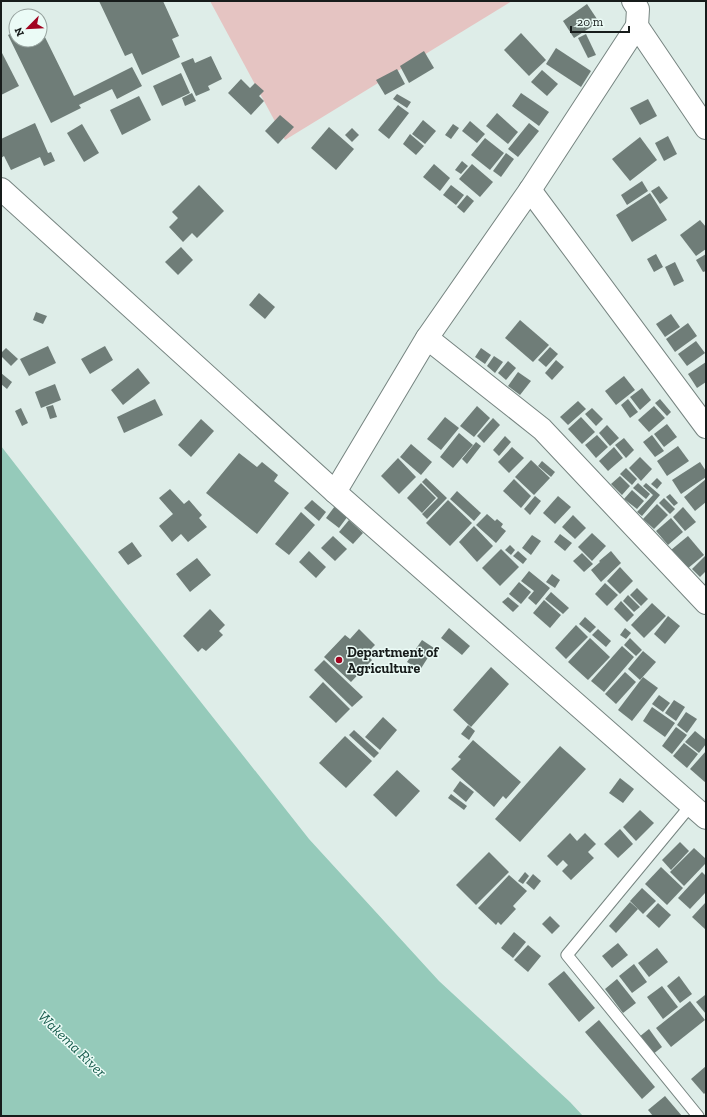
<svg xmlns="http://www.w3.org/2000/svg" width="707" height="1117" viewBox="0 0 707 1117" font-family="'Zilla Slab',serif">
<rect width="100%" height="100%" fill="#deede8"/>
<polygon fill="#e5c4c2" points="210,1 512,1 285,140"/>
<polygon fill="#95caba" points="1,446 53,513 125,606 309,839 439,981 570,1102 583,1116 1,1116"/>
<g fill="#6f7d78">
<polygon points="99,1 163,1 179,36 172,39 180,57 142,75 132,53 125,56"/>
<polygon points="587,4 599,22 574,38 563,21"/>
<polygon points="40,27 74,96 132,67 142,86 117,99 112,89 79,105 81,108 51,123 8,35 16,31 16,40 40,40"/>
<polygon points="521,33 546,60 529,76 504,50"/>
<polygon points="586,34 596,55 588,58 578,38"/>
<polygon points="556,48 591,71 581,87 546,64"/>
<polygon points="1,51 19,86 1,95"/>
<polygon points="424,51 434,68 409,83 400,66"/>
<polygon points="211,56 222,79 208,86 210,90 196,96 181,63 193,58 195,63"/>
<polygon points="397,69 405,84 385,95 376,80"/>
<polygon points="542,70 558,84 547,96 531,82"/>
<polygon points="181,73 190,93 162,106 153,86"/>
<polygon points="241,79 250,88 255,83 264,91 259,96 264,101 251,115 228,93"/>
<polygon points="192,93 196,101 185,106 182,98"/>
<polygon points="521,93 549,112 539,126 512,106"/>
<polygon points="397,94 411,102 407,108 393,99"/>
<polygon points="139,96 151,120 122,135 110,110"/>
<polygon points="648,99 657,116 640,125 630,108"/>
<polygon points="398,105 409,113 389,139 378,130"/>
<polygon points="497,113 518,132 508,144 486,126"/>
<polygon points="280,115 294,127 278,144 265,131"/>
<polygon points="423,120 436,131 425,144 412,134"/>
<polygon points="470,121 485,134 477,143 462,131"/>
<polygon points="35,123 48,153 51,152 55,161 44,166 40,157 11,170 4,156 1,158 1,139"/>
<polygon points="529,123 539,131 518,157 508,149"/>
<polygon points="82,124 99,153 84,162 67,133"/>
<polygon points="453,124 459,128 451,139 445,135"/>
<polygon points="329,127 354,149 336,170 311,148"/>
<polygon points="352,128 359,135 352,142 345,135"/>
<polygon points="410,134 424,146 416,155 403,144"/>
<polygon points="668,136 677,154 664,161 655,143"/>
<polygon points="640,137 657,160 630,181 612,159"/>
<polygon points="485,138 504,153 490,170 471,155"/>
<polygon points="506,153 514,159 501,177 493,171"/>
<polygon points="462,161 468,166 461,174 455,170"/>
<polygon points="434,164 450,178 440,191 423,177"/>
<polygon points="472,164 493,182 480,197 459,179"/>
<polygon points="642,181 648,191 627,205 621,195"/>
<polygon points="199,185 224,211 197,238 192,233 183,242 169,227 178,218 172,212"/>
<polygon points="451,185 464,195 456,205 443,195"/>
<polygon points="659,186 668,198 660,204 651,191"/>
<polygon points="650,193 667,220 632,242 616,215"/>
<polygon points="467,195 474,201 464,213 457,207"/>
<polygon points="700,220 706,227 706,249 696,256 680,235"/>
<polygon points="181,247 193,260 178,275 165,262"/>
<polygon points="656,254 663,267 654,272 647,259"/>
<polygon points="706,254 706,271 703,272 696,260"/>
<polygon points="675,262 684,281 674,286 665,267"/>
<polygon points="259,293 275,307 265,319 249,305"/>
<polygon points="36,312 47,316 43,324 33,320"/>
<polygon points="671,314 680,327 665,337 656,324"/>
<polygon points="520,320 549,345 533,362 505,338"/>
<polygon points="688,323 697,336 675,352 666,339"/>
<polygon points="696,341 705,353 687,366 678,354"/>
<polygon points="48,346 56,363 29,376 20,359"/>
<polygon points="105,346 113,360 90,374 81,359"/>
<polygon points="550,347 558,354 546,367 538,360"/>
<polygon points="6,348 18,359 11,366 1,356 1,353"/>
<polygon points="481,348 491,355 485,364 475,357"/>
<polygon points="494,356 503,362 495,373 487,366"/>
<polygon points="556,360 564,367 552,380 545,373"/>
<polygon points="508,361 516,368 506,380 498,373"/>
<polygon points="706,362 706,382 697,388 688,374"/>
<polygon points="138,368 150,383 123,405 111,390"/>
<polygon points="518,372 531,381 520,395 508,386"/>
<polygon points="1,373 12,382 7,389 1,384"/>
<polygon points="624,376 635,390 616,405 605,391"/>
<polygon points="55,384 61,400 41,408 35,392"/>
<polygon points="642,388 651,400 640,410 630,397"/>
<polygon points="155,399 163,415 124,433 117,417"/>
<polygon points="628,399 638,412 630,418 621,405"/>
<polygon points="660,399 671,412 667,416 655,403"/>
<polygon points="578,401 586,409 568,425 560,417"/>
<polygon points="53,405 57,417 50,419 46,407"/>
<polygon points="477,406 490,418 474,437 460,426"/>
<polygon points="654,406 665,418 649,432 638,420"/>
<polygon points="21,408 28,423 22,426 15,411"/>
<polygon points="592,408 603,419 596,426 585,414"/>
<polygon points="445,417 459,428 441,450 427,439"/>
<polygon points="581,417 595,432 582,444 568,429"/>
<polygon points="493,418 500,425 484,443 477,436"/>
<polygon points="201,419 214,431 191,457 178,445"/>
<polygon points="667,424 677,437 664,447 654,434"/>
<polygon points="607,425 619,438 610,446 599,433"/>
<polygon points="459,433 473,445 453,468 440,457"/>
<polygon points="597,435 608,447 596,458 585,445"/>
<polygon points="652,435 664,451 655,457 643,442"/>
<polygon points="505,436 511,442 499,456 493,450"/>
<polygon points="624,438 634,450 626,458 615,445"/>
<polygon points="476,442 481,446 467,464 462,459"/>
<polygon points="411,444 432,462 421,475 400,457"/>
<polygon points="678,446 689,461 667,476 657,461"/>
<polygon points="512,447 524,458 509,473 498,462"/>
<polygon points="614,447 623,458 608,471 599,461"/>
<polygon points="239,453 257,467 262,462 278,475 274,481 289,493 257,534 206,493"/>
<polygon points="640,457 652,469 641,481 629,468"/>
<polygon points="398,458 416,477 399,494 381,476"/>
<polygon points="531,460 550,478 534,495 515,477"/>
<polygon points="542,461 555,472 551,477 538,466"/>
<polygon points="700,462 706,471 706,477 681,494 672,480"/>
<polygon points="626,468 637,479 632,485 620,474"/>
<polygon points="620,476 630,486 622,495 611,484"/>
<polygon points="426,478 447,498 427,519 422,514 438,498 422,482"/>
<polygon points="657,478 662,483 657,489 651,484"/>
<polygon points="514,479 531,496 521,508 503,491"/>
<polygon points="706,479 706,502 695,511 684,497"/>
<polygon points="421,483 436,498 422,513 407,498"/>
<polygon points="638,483 650,494 646,499 633,488"/>
<polygon points="646,483 660,495 642,516 637,512 653,495 643,486"/>
<polygon points="170,489 184,504 189,500 202,515 199,518 207,527 188,542 181,534 172,542 159,526 173,514 159,498"/>
<polygon points="632,490 644,501 637,509 624,499"/>
<polygon points="457,491 481,513 474,521 450,499"/>
<polygon points="670,494 678,503 674,506 666,497"/>
<polygon points="535,496 541,501 530,515 524,509"/>
<polygon points="558,496 571,507 555,524 543,513"/>
<polygon points="664,498 675,509 670,514 659,503"/>
<polygon points="312,500 326,512 319,521 304,508"/>
<polygon points="448,500 472,523 450,546 426,523"/>
<polygon points="657,504 668,515 654,529 643,519"/>
<polygon points="335,506 348,516 339,528 326,518"/>
<polygon points="683,507 696,522 685,531 673,517"/>
<polygon points="301,512 315,525 289,555 275,544"/>
<polygon points="487,514 495,521 497,519 503,524 501,527 506,531 496,543 476,525"/>
<polygon points="573,515 586,528 575,539 562,527"/>
<polygon points="671,518 683,532 668,545 656,531"/>
<polygon points="349,520 363,533 353,544 339,532"/>
<polygon points="474,526 493,546 477,562 459,542"/>
<polygon points="592,533 606,546 592,561 578,547"/>
<polygon points="560,534 572,543 565,551 554,542"/>
<polygon points="532,535 541,541 531,555 522,548"/>
<polygon points="333,536 347,549 335,561 321,548"/>
<polygon points="688,536 704,555 687,569 671,550"/>
<polygon points="132,542 142,556 128,565 118,552"/>
<polygon points="510,545 515,550 511,555 505,550"/>
<polygon points="501,549 519,567 500,586 482,568"/>
<polygon points="309,551 326,567 316,578 299,562"/>
<polygon points="518,551 527,559 523,564 513,556"/>
<polygon points="611,551 621,563 601,582 591,570 600,562 599,561"/>
<polygon points="582,553 593,564 584,572 573,561"/>
<polygon points="706,555 706,571 700,577 692,569"/>
<polygon points="197,558 211,575 190,592 176,574"/>
<polygon points="620,567 633,581 620,594 607,581"/>
<polygon points="529,571 550,588 536,605 528,598 534,591 521,581"/>
<polygon points="552,574 560,580 555,588 546,582"/>
<polygon points="519,582 531,592 521,604 509,594"/>
<polygon points="605,583 618,595 607,606 595,594"/>
<polygon points="637,588 648,599 641,606 630,595"/>
<polygon points="551,592 569,608 563,614 545,599"/>
<polygon points="628,595 640,607 634,612 623,601"/>
<polygon points="508,597 519,606 513,612 502,602"/>
<polygon points="544,600 561,615 550,628 533,613"/>
<polygon points="621,601 634,615 627,622 614,609"/>
<polygon points="652,603 666,616 644,638 631,625"/>
<polygon points="210,609 225,625 219,631 223,635 206,651 202,648 198,652 183,636"/>
<polygon points="668,616 680,626 665,644 654,634"/>
<polygon points="585,617 596,627 590,633 579,624"/>
<polygon points="576,625 588,637 566,659 555,648"/>
<polygon points="449,628 470,646 462,655 441,638"/>
<polygon points="625,628 631,633 626,639 620,635"/>
<polygon points="359,629 375,645 366,654 372,660 351,682 324,657 345,635 350,639"/>
<polygon points="598,629 611,641 606,647 592,635"/>
<polygon points="590,638 610,657 588,680 568,662"/>
<polygon points="630,638 642,650 636,656 624,645"/>
<polygon points="422,640 434,648 420,670 407,662"/>
<polygon points="622,646 634,657 604,692 591,681"/>
<polygon points="643,651 656,662 640,680 628,669"/>
<polygon points="324,660 363,697 352,707 314,670"/>
<polygon points="491,667 509,684 471,727 453,710"/>
<polygon points="625,672 636,682 616,704 605,694"/>
<polygon points="643,677 658,688 632,721 618,710"/>
<polygon points="323,682 350,709 336,723 309,697"/>
<polygon points="659,695 670,703 663,712 652,704"/>
<polygon points="674,700 685,707 676,721 665,713"/>
<polygon points="652,707 675,723 665,737 643,721"/>
<polygon points="686,712 697,719 687,733 677,725"/>
<polygon points="383,717 397,730 380,750 365,737"/>
<polygon points="468,725 475,731 469,740 461,734"/>
<polygon points="676,727 687,735 672,754 662,746"/>
<polygon points="354,730 379,753 374,758 349,735"/>
<polygon points="695,731 706,740 706,744 699,753 685,742"/>
<polygon points="345,736 372,761 346,788 319,763"/>
<polygon points="473,740 521,782 506,799 503,796 494,807 451,769 461,759 458,757"/>
<polygon points="684,743 698,754 687,768 673,756"/>
<polygon points="560,746 586,769 520,842 495,819"/>
<polygon points="706,751 706,783 690,769"/>
<polygon points="397,770 420,791 396,817 373,795"/>
<polygon points="620,778 634,789 623,803 609,793"/>
<polygon points="460,781 474,792 466,802 453,791"/>
<polygon points="451,794 467,806 464,810 448,798"/>
<polygon points="640,810 654,823 636,841 623,827"/>
<polygon points="620,829 633,844 618,858 604,844"/>
<polygon points="570,833 577,841 585,833 596,844 588,852 594,858 571,880 562,871 568,865 563,860 557,866 547,856"/>
<polygon points="680,842 689,851 671,870 662,860"/>
<polygon points="694,848 706,859 706,863 684,886 670,872"/>
<polygon points="489,852 509,872 476,905 456,885"/>
<polygon points="661,867 683,888 667,905 645,884"/>
<polygon points="525,872 529,876 523,884 518,881"/>
<polygon points="702,872 706,876 706,892 690,909 678,898"/>
<polygon points="533,874 541,881 534,890 526,883"/>
<polygon points="509,875 527,891 513,906 516,909 501,925 498,922 496,925 478,908"/>
<polygon points="642,888 656,901 643,914 630,901"/>
<polygon points="630,902 638,909 616,933 609,926"/>
<polygon points="706,902 706,930 692,917"/>
<polygon points="658,903 671,915 659,928 646,916"/>
<polygon points="550,916 560,926 552,934 542,924"/>
<polygon points="514,932 526,942 513,958 501,948"/>
<polygon points="618,943 628,955 612,968 602,956"/>
<polygon points="528,945 541,956 528,972 514,960"/>
<polygon points="657,948 668,962 649,977 638,963"/>
<polygon points="634,964 647,982 632,993 619,976"/>
<polygon points="564,971 595,1008 579,1022 548,984"/>
<polygon points="679,976 692,994 680,1003 667,986"/>
<polygon points="617,979 636,1003 623,1013 605,989"/>
<polygon points="662,986 678,1007 663,1019 647,997"/>
<polygon points="705,995 706,996 706,1014 696,1002"/>
<polygon points="690,1001 705,1020 671,1047 656,1028"/>
<polygon points="599,1020 655,1087 642,1099 585,1032"/>
<polygon points="649,1029 662,1047 652,1055 639,1037"/>
<polygon points="706,1066 706,1092 704,1094 691,1079"/>
<polygon points="665,1096 682,1116 653,1116 648,1110"/>
</g>
<g fill="none" stroke-linecap="round" stroke-linejoin="round">
<g stroke="#768480" stroke-width="13">
<polyline id="service" points="691,805 567,955 698,1116"/>
</g>
<g stroke="#768480" stroke-width="24">
<g id="minor">
<polyline points="1,189 335,492 706,818"/>
<polyline points="530,190 706,427"/>
<polyline points="427,338 542,429 706,603"/>
<polyline points="335,492 427,338 530,190 637,26"/>
</g>
</g>
<g stroke="#768480" stroke-width="24">
<polyline id="tertiary" points="633,1 638,9 637,26 706,128"/>
</g>
<use href="#service" stroke="#fff" stroke-width="11"/>
<use href="#minor" stroke="#fff" stroke-width="22"/>
<use href="#tertiary" stroke="#fff" stroke-width="22"/>
</g>
<circle fill="#a20420" stroke="#ebfbf6" stroke-width="1.5" cx="339" cy="660" r="4"/>
<g text-anchor="middle" dominant-baseline="central" stroke-width="3" stroke-linejoin="round" paint-order="stroke">
<g font-size="14" font-weight="bold" fill="#171c1b" stroke="#ebfbf6" text-anchor="start">
<text x="347" y="652">Department of<tspan x="347" dy="16">Agriculture</tspan></text>
</g>
<g font-size="15" font-style="italic" fill="#185c4d" stroke="#ebfbf6">
<text transform="translate(72 1044) rotate(44)">Wakema River</text>
</g>
</g>
<rect width="707" height="1117" fill="none" stroke="#171c1b" stroke-width="4"/>
<g transform="translate(28 28) rotate(246)"><circle r="19" fill="#ebfbf6" stroke="#96a29e"/>
<path d="M0-3L7 15L0 10L-7 15Z" fill="#a20420"/>
<text y="-6" font-size="11" font-weight="bold" text-anchor="middle" fill="#171c1b">N</text>
</g>
<path d="M571 26v6h58v-6" fill="none" stroke="#171c1b" stroke-width="2"/>
<text x="577" y="26" font-size="12" fill="#171c1b" stroke="#ebfbf6" stroke-width="3" paint-order="stroke">20 m</text>
</svg>
